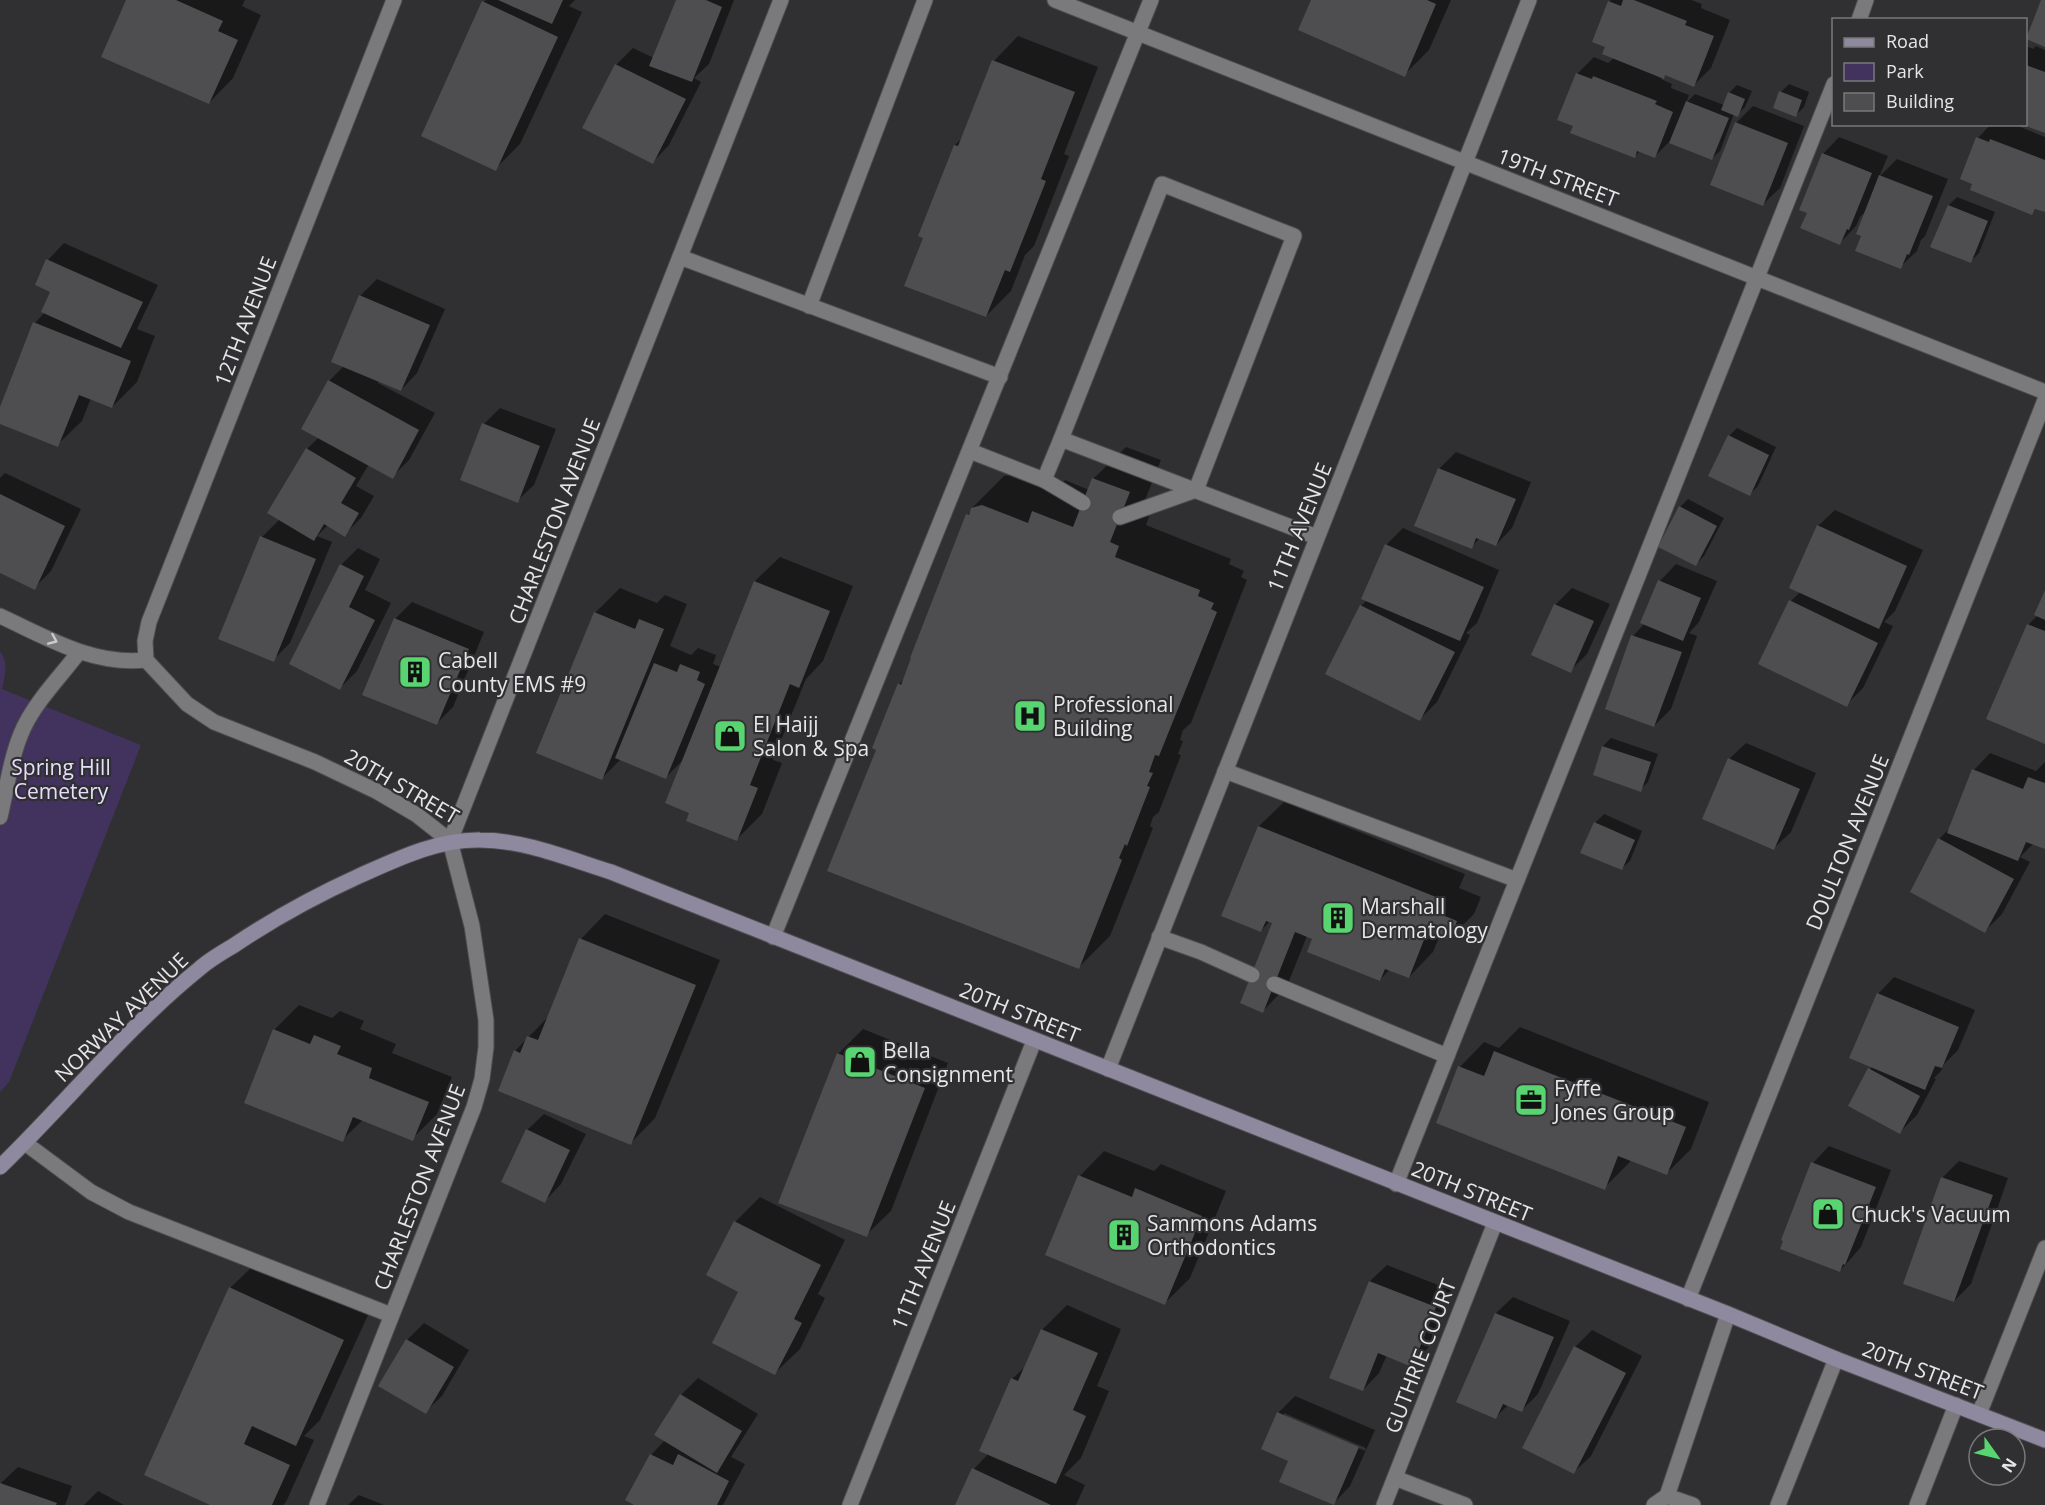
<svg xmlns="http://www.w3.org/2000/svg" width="2045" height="1505" viewBox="0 0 2045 1505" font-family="'Open Sans',sans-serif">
<rect width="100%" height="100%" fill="#302f32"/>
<path fill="#41335d" d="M0,651C9,663 5,675 2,689L141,745L9,1082L0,1092Z"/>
<g fill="#0007" fill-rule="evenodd">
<polygon points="127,0 245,0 242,6 261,15 233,78 209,103"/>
<polygon points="486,0 575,0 569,6 582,12 520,144 495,169 483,2"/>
<polygon points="677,0 734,0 709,64 694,78 701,82 669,145 653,162 616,65 633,48 654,58"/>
<polygon points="1313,0 1451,0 1429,50 1404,75"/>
<polygon points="1611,0 1691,0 1702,4 1701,8 1730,20 1711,68 1694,85 1666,74 1661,79 1672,84 1671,88 1689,95 1686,103 1695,94 1724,105 1729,93 1737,85 1752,91 1745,107 1737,115 1734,114 1720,151 1711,159 1669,142 1654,157 1640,151 1634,157 1575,125 1577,74 1594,57 1608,63 1614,58 1607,46 1609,2"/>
<polygon points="1018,36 1098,67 1064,154 1069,156 1034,246 1025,255 1011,291 986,316 925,237 955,145 964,136 994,61"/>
<polygon points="2026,46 2033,49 2036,46 2045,50 2045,132 2026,124"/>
<polygon points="1789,84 1809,92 1804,107 1796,115 1781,92"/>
<polygon points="1753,106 1804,126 1780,188 1763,204 1736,123"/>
<polygon points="1991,124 2013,124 2045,137 2045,211 2037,208 2032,213 1978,138"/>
<polygon points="1839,137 1888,156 1879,177 1897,159 1948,179 1925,236 1921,240 1917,251 1900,267 1863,235 1867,210 1860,217 1856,226 1840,243 1809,212 1823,154"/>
<polygon points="1957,197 1995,212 1979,253 1971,261 1949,205"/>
<polygon points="64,243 158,285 137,329 155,336 137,382 112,407 91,398 82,421 57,445 0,423 0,411 35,323 45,312 52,291 37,284 48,260"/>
<polygon points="377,279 445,309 417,373 401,390 379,381 378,383 435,413 409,460 392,477 369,464 356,486 374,496 361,518 344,535 328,525 317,536 332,542 290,643 273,660 262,537 280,519 307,449 319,437 329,381 344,366 360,296"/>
<polygon points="500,408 556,429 534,485 517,501 484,424"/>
<polygon points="1737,428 1776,447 1758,486 1750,494 1729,436"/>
<polygon points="1126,447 1161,460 1141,510 1150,514 1146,525 1231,559 1229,564 1244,571 1241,577 1247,580 1191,723 1183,730 1180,740 1183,741 1178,754 1181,755 1159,812 1153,817 1150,826 1153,828 1110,936 1078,968 877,749 899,684 905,678 968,515 972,508 1004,476 1015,474 1055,490 1065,480 1089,490 1094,478"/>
<polygon points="1456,452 1531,482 1512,528 1496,545 1480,538 1471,547 1439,469"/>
<polygon points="5,473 81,509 51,571 34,588 0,572 0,478"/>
<polygon points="1688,499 1724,518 1704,556 1696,564 1680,507"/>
<polygon points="1835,510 1923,550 1895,611 1884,622 1893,626 1863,688 1846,705 1760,663 1791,601 1800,592 1818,526"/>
<polygon points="1403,528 1499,570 1477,623 1466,633 1470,635 1437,702 1420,719 1361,606 1367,600 1386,545"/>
<polygon points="358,548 380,559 365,590 391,603 357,671 340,688 341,565"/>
<polygon points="780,557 853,586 823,661 806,679 773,760 782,763 762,814 737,839 691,812 684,759 666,777 621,759 602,778 595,613 620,588 657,603 665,595 687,604 670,646 691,655 698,648 716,655 713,664 721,667 755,581"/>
<polygon points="1676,564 1717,581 1699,622 1689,633 1697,636 1671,709 1654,726 1633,636 1645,623 1660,581"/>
<polygon points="1572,588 1610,604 1587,654 1570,671 1533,654 1556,604"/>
<polygon points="2045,594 2045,743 2028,625 2038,615"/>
<polygon points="412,602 484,632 453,707 437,723 364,694 395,619"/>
<polygon points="1611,738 1658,754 1648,782 1640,790 1594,774 1603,746"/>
<polygon points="1746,743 1816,773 1791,832 1774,848 1729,759"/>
<polygon points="1990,753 2036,771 2045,762 2045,848 2034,843 2020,857 2030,862 2002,914 1985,931 1939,839 1951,827 1974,770"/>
<polygon points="1284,802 1465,874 1459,888 1481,897 1474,914 1449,939 1440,935 1433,952 1409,977 1390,969 1380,980 1307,936 1287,986 1263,1011 1274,923 1270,921 1261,931 1223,915 1259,826"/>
<polygon points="1604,814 1642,831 1630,861 1621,869 1582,852 1596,822"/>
<polygon points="605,914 720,960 655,1118 631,1143 515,1051 550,1015 581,939"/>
<polygon points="1894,977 1975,1010 1958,1050 1944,1064 1941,1071 1934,1078 1936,1079 1917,1115 1900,1132 1870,1069 1873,1066 1878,994"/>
<polygon points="299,1005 332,1018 340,1011 364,1021 360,1029 396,1044 392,1053 452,1077 437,1114 412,1139 363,1120 342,1140 274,1030"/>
<polygon points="1520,1027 1709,1102 1691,1149 1667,1173 1631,1159 1629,1163 1604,1188 1460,1067 1484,1042 1499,1048"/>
<polygon points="863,1029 948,1063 891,1211 866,1235 838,1054"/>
<polygon points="544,1114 586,1134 561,1184 545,1201 527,1130"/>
<polygon points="1829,1146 1891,1170 1861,1247 1840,1271 1813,1163"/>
<polygon points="1104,1151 1154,1171 1161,1164 1226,1191 1190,1278 1165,1303 1047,1254 1080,1176"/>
<polygon points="1959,1161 2008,1178 1971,1284 1954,1301 1905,1283 1943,1177"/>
<polygon points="760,1197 845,1240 818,1294 825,1298 800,1349 775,1373 740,1291 735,1222"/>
<polygon points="255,1264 368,1315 320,1420 304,1436 314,1440 286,1502 283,1505 213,1505 230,1288"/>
<polygon points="1387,1265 1451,1290 1428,1348 1412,1365 1387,1355 1379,1373 1363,1390 1331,1377 1370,1281"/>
<polygon points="1513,1297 1570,1321 1538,1394 1522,1410 1508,1405 1496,1417 1496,1313"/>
<polygon points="1067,1305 1121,1329 1097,1386 1109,1391 1081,1458 1064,1475 1085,1485 1076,1505 957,1505 974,1469 988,1454 1012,1379 1027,1365 1042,1330"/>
<polygon points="424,1323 469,1350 442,1396 425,1412 380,1385 407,1340"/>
<polygon points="1592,1330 1642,1356 1591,1456 1574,1472 1575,1347"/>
<polygon points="698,1378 758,1414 731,1457 745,1464 723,1505 638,1505 627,1499 651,1455 665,1440 681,1395"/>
<path d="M1295,1396L1375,1430L1350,1486L1334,1503L1290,1460L1278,1413ZM1284,1413L1366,1448L1365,1451L1284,1416Z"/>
<polygon points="18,1467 72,1486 65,1505 0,1505 1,1483"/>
<polygon points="98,1491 124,1505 84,1505"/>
<polygon points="359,1495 384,1505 348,1505"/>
</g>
<g fill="#4e4e51">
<polygon points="126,0 176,0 223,21 218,31 238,40 209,104 101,57"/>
<polygon points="498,0 563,0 552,24"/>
<polygon points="676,0 706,0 722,7 692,82 649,66"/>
<polygon points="1311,0 1427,0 1436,4 1405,77 1298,30"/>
<polygon points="1623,0 1634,0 1687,21 1685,25 1714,36 1694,87 1665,75 1664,79 1602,54 1605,47 1592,42 1608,1 1621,6"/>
<polygon points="2041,0 2045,0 2045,47 2026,39"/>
<polygon points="482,1 558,37 496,171 421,136"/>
<polygon points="992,60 1075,92 1041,179 1046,181 1010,272 1005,270 986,317 904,286 923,238 918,236 954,145 958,146"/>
<polygon points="615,64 686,99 653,164 582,128"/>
<polygon points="2026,65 2045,72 2045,133 2026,126"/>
<polygon points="1576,73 1592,79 1593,76 1657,101 1655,104 1673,112 1655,158 1637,151 1635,158 1570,133 1573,126 1557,120"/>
<polygon points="1779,91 1802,100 1796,117 1773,108"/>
<polygon points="1728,92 1745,99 1738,117 1721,110"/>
<polygon points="1686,101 1729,118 1712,160 1669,143"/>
<polygon points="1735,122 1788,143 1763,206 1710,185"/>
<polygon points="1976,137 1989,142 1990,139 2045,160 2045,212 2035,209 2032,215 1970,190 1972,184 1960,179"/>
<polygon points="1822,153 1872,173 1849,230 1847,229 1840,245 1800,228 1807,213 1799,210"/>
<polygon points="1879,175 1933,196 1909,255 1907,254 1901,269 1855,251 1861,236 1856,234"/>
<polygon points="1948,205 1988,221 1971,263 1930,247"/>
<polygon points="46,259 143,302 121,348 41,312 50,292 35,285"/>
<polygon points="359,295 430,325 401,391 331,362"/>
<polygon points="33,322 131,361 112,408 79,395 58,447 0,424 0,407"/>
<polygon points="328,380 419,430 393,479 301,429"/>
<polygon points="482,423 540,446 518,503 460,480"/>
<polygon points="1728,435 1769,455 1750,496 1708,476"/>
<polygon points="306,448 356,478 341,503 359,513 345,537 324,524 314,541 267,513"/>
<polygon points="1438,468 1516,499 1496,546 1476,538 1472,549 1414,526"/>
<polygon points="1092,478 1130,492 1110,542 1119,546 1115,557 1200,590 1198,596 1214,603 1211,609 1217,612 1159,756 1155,755 1149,772 1153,773 1147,786 1150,787 1127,846 1125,844 1119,858 1122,860 1079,969 827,871 876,750 872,748 898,683 901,685 911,658 910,658 966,514 969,515 971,508 982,505 1028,523 1032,511 1073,527"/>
<polygon points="0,494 65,526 35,590 0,573"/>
<polygon points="1679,506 1717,526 1696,566 1658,547"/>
<polygon points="1817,525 1907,566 1879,629 1789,588"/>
<polygon points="260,536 316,559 274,662 218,639"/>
<polygon points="1385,544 1484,587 1460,641 1361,599"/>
<polygon points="340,564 364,576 349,607 375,620 340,690 289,664"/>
<polygon points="1658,580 1701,598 1683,641 1640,623"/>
<polygon points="754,581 830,611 799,688 790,684 750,785 758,788 737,841 686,821 689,813 665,803"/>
<polygon points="2045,590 2045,620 2034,615"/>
<polygon points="1789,600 1878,643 1847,707 1758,664"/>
<polygon points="1554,604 1594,621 1571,673 1531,655"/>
<polygon points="1360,605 1455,652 1420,721 1325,674"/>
<polygon points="594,612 635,629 639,619 664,629 602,780 536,753"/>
<polygon points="394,618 469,649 437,725 362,695"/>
<polygon points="2027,624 2045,631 2045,744 1986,719"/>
<polygon points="1631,635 1682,652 1654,727 1605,709"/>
<polygon points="654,663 677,672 680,664 700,672 697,680 705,684 666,779 615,758"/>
<polygon points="1602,746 1651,762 1641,792 1593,775"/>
<polygon points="1728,758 1800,789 1774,850 1702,819"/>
<polygon points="1972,769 2023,789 2028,777 2045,783 2045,849 2026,842 2018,861 1947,833"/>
<polygon points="1594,822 1635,840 1622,870 1580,853"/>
<polygon points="1258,826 1441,899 1435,912 1457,921 1450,940 1427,932 1409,978 1385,969 1380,981 1307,952 1312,939 1295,932 1263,1013 1240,1003 1272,923 1266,921 1261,932 1221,916"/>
<polygon points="1938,838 2014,879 1985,933 1910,892"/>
<polygon points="579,938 696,985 631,1145 498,1091 514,1050 520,1053 527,1036 538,1040"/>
<polygon points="1877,993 1959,1027 1942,1068 1935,1066 1925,1090 1849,1058"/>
<polygon points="273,1029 310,1044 314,1035 341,1046 337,1054 372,1068 369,1078 429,1102 413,1141 353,1117 343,1142 244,1103"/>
<polygon points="1494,1051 1686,1127 1667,1175 1618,1156 1605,1190 1436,1123 1458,1066 1484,1076"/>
<polygon points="837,1053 925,1088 867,1237 778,1203"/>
<polygon points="1868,1068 1920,1096 1900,1134 1848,1106"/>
<polygon points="526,1129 570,1150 545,1203 501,1182"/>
<polygon points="1811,1162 1876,1187 1845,1265 1843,1264 1840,1272 1780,1249 1783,1241 1781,1240"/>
<polygon points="1078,1175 1132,1197 1135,1188 1202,1216 1165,1305 1045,1255"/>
<polygon points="1941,1177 1993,1195 1954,1302 1903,1284"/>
<polygon points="734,1221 821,1265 794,1319 802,1323 775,1375 712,1343 738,1292 706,1275"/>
<polygon points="1369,1281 1436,1307 1412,1367 1378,1353 1363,1391 1329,1378"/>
<polygon points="229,1287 344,1340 296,1446 252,1426 244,1444 290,1465 272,1505 210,1505 144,1475"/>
<polygon points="1495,1313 1554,1337 1522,1412 1503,1404 1496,1419 1456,1402"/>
<polygon points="1041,1329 1098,1353 1073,1410 1086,1416 1056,1484 979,1451 1011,1378 1018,1381"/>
<polygon points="406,1339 454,1367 426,1414 378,1386"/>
<polygon points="1574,1346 1626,1373 1574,1474 1522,1448"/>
<polygon points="680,1394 742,1431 717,1473 654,1435"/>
<polygon points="1277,1412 1359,1447 1334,1505 1279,1482 1288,1461 1261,1449"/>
<polygon points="650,1454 673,1465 678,1454 729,1481 717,1505 634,1505 625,1500"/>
<polygon points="972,1468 1051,1505 955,1505"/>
<polygon points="0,1483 57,1503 56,1505 0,1505"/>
</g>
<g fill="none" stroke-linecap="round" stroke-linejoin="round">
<g stroke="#4e4d4f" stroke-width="17">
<g id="lane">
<polyline points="1859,20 1866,0"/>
<polyline points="680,257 1000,377"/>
<polyline points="809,306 925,0"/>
<polyline points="1061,439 1162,184 1294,236 1196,490 1120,517"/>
<polyline points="970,451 1044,480 1061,439 1317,537"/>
<polyline points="1044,480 1083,503"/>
<polyline points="1225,771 1517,880"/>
<polyline points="773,937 1151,0"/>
<polyline points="1159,937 1201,952 1252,975"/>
<polyline points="1274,984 1447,1056"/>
<polyline points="25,1143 91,1192 129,1212 391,1315"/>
<polyline points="1396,1184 1834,84"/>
<polyline points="1979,1414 2045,1248"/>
<polyline points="1395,1478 1465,1505"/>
<polyline points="1654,1505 1667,1496"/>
<polyline points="1693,1505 1667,1496 1728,1314"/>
<polyline points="1778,1505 1836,1359"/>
</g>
</g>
<g stroke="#4e4d4f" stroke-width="17">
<g id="street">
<polyline points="1055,0 2045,392"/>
<path d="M0,616C46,637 93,666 146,660"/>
<polyline points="146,660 145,641 149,622 394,0"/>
<polyline points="146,660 187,704 214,722 315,762 376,791 417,815 450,841"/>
<path d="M0,817C7,788 11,754 24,727C37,700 61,676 79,652"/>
<polyline points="1108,1069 1529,0"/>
<polyline points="1688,1299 2045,400"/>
<polyline points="317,1505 474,1107 482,1079 486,1047 486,1020 472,926 450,841 781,0"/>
<polyline points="850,1505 1034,1041"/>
<polyline points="1384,1505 1495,1223"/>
<polyline points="1917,1505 1956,1405"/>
</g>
</g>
<g stroke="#4e4d4f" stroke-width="17">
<path id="secondary" d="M0,1167C67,1102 126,1028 199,969C209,960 221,953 233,946C273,919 315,896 359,876C397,859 438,839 480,840C525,840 569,859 611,872L1728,1314L1836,1359L2045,1440"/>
</g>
<use href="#lane" stroke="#7a797c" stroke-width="15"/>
<use href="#street" stroke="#7a797c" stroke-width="15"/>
<use href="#secondary" stroke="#8f899f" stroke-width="15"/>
</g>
<defs><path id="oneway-chevron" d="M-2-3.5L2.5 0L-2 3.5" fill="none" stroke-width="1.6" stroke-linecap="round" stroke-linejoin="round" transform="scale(1.5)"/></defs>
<use stroke="#cbcacc" href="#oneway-chevron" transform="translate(53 640) rotate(24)"/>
<defs>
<g id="building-square" transform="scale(1.725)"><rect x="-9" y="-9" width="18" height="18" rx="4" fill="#58d570" stroke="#302f32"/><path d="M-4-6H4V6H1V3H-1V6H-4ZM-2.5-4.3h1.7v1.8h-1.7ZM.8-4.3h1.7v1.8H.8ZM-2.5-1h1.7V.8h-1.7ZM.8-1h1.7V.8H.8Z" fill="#111"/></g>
<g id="hospital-square" transform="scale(1.725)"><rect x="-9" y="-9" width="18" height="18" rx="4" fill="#58d570" stroke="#302f32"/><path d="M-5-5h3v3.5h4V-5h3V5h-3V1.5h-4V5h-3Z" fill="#111"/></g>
<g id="shop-square" transform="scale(1.725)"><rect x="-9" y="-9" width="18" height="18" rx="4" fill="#58d570" stroke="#302f32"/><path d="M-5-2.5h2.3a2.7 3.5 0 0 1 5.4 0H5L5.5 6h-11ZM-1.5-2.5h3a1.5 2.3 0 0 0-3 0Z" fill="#111"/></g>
<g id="office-square" transform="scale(1.725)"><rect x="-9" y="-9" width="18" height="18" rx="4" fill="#58d570" stroke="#302f32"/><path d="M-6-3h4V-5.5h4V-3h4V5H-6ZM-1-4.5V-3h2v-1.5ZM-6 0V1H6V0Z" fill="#111"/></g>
</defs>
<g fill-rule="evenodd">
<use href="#building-square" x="415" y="672"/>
<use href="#hospital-square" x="1030" y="716"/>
<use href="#shop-square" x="730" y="736"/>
<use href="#building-square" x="1338" y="918"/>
<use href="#shop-square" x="860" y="1062"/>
<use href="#office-square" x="1531" y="1100"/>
<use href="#shop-square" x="1828" y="1214"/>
<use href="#building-square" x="1124" y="1235"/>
</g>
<g text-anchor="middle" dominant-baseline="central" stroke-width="4.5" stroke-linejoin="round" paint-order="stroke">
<g font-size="21" fill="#e6e5e7" stroke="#302f32">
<text transform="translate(1558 177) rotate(21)">19TH STREET</text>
<text transform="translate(245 321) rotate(-69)">12TH AVENUE</text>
<text transform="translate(554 521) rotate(-69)">CHARLESTON AVENUE</text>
<text transform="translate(1299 527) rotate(-68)">11TH AVENUE</text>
<text transform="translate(402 786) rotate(30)">20TH STREET</text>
<text transform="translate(1847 842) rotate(-68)">DOULTON AVENUE</text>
<text transform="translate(1020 1012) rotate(22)">20TH STREET</text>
<text transform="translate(121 1017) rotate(-44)">NORWAY AVENUE</text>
<text transform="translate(419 1187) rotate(-69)">CHARLESTON AVENUE</text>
<text transform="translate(1472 1191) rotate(22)">20TH STREET</text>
<text transform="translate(923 1265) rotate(-68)">11TH AVENUE</text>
<text transform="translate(1420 1356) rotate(-69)">GUTHRIE COURT</text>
<text transform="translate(1923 1370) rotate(21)">20TH STREET</text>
</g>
<g font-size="21" fill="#e6e5e7" stroke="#302f32" text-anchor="start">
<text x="438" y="660">Cabell<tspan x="438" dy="24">County EMS #9</tspan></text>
<text x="1053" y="704">Professional<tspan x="1053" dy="24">Building</tspan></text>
<text x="753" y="724">El Haijj<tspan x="753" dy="24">Salon &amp; Spa</tspan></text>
<text x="1361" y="906">Marshall<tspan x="1361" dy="24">Dermatology</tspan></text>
<text x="883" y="1050">Bella<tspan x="883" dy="24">Consignment</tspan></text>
<text x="1554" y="1088">Fyffe<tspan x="1554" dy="24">Jones Group</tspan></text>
<text x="1851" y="1214">Chuck's Vacuum</text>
<text x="1147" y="1223">Sammons Adams<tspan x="1147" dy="24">Orthodontics</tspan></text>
</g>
<g font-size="21" fill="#e4ddfb" stroke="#302f32">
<text x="61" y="767">Spring Hill<tspan x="61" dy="24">Cemetery</tspan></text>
</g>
</g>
<rect x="1832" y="18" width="195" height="108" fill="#302f32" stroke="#79787a" stroke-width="1.5"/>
<rect x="1844" y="38" width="30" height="9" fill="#8f899f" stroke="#79787a" stroke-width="1.5"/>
<text x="1886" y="48" font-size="18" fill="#e6e5e7">Road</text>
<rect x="1844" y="63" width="30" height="18" fill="#41335d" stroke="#79787a" stroke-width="1.5"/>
<text x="1886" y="78" font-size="18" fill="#e6e5e7">Park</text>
<rect x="1844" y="93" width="30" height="18" fill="#4e4e51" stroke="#79787a" stroke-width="1.5"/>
<text x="1886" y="108" font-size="18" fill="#e6e5e7">Building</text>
<g transform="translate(1997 1457) rotate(124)"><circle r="28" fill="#302f32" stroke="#79787a" stroke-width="1.5"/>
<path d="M0-4.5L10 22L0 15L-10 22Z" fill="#58d570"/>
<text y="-9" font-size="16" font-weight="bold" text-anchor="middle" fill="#e6e5e7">N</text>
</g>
</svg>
